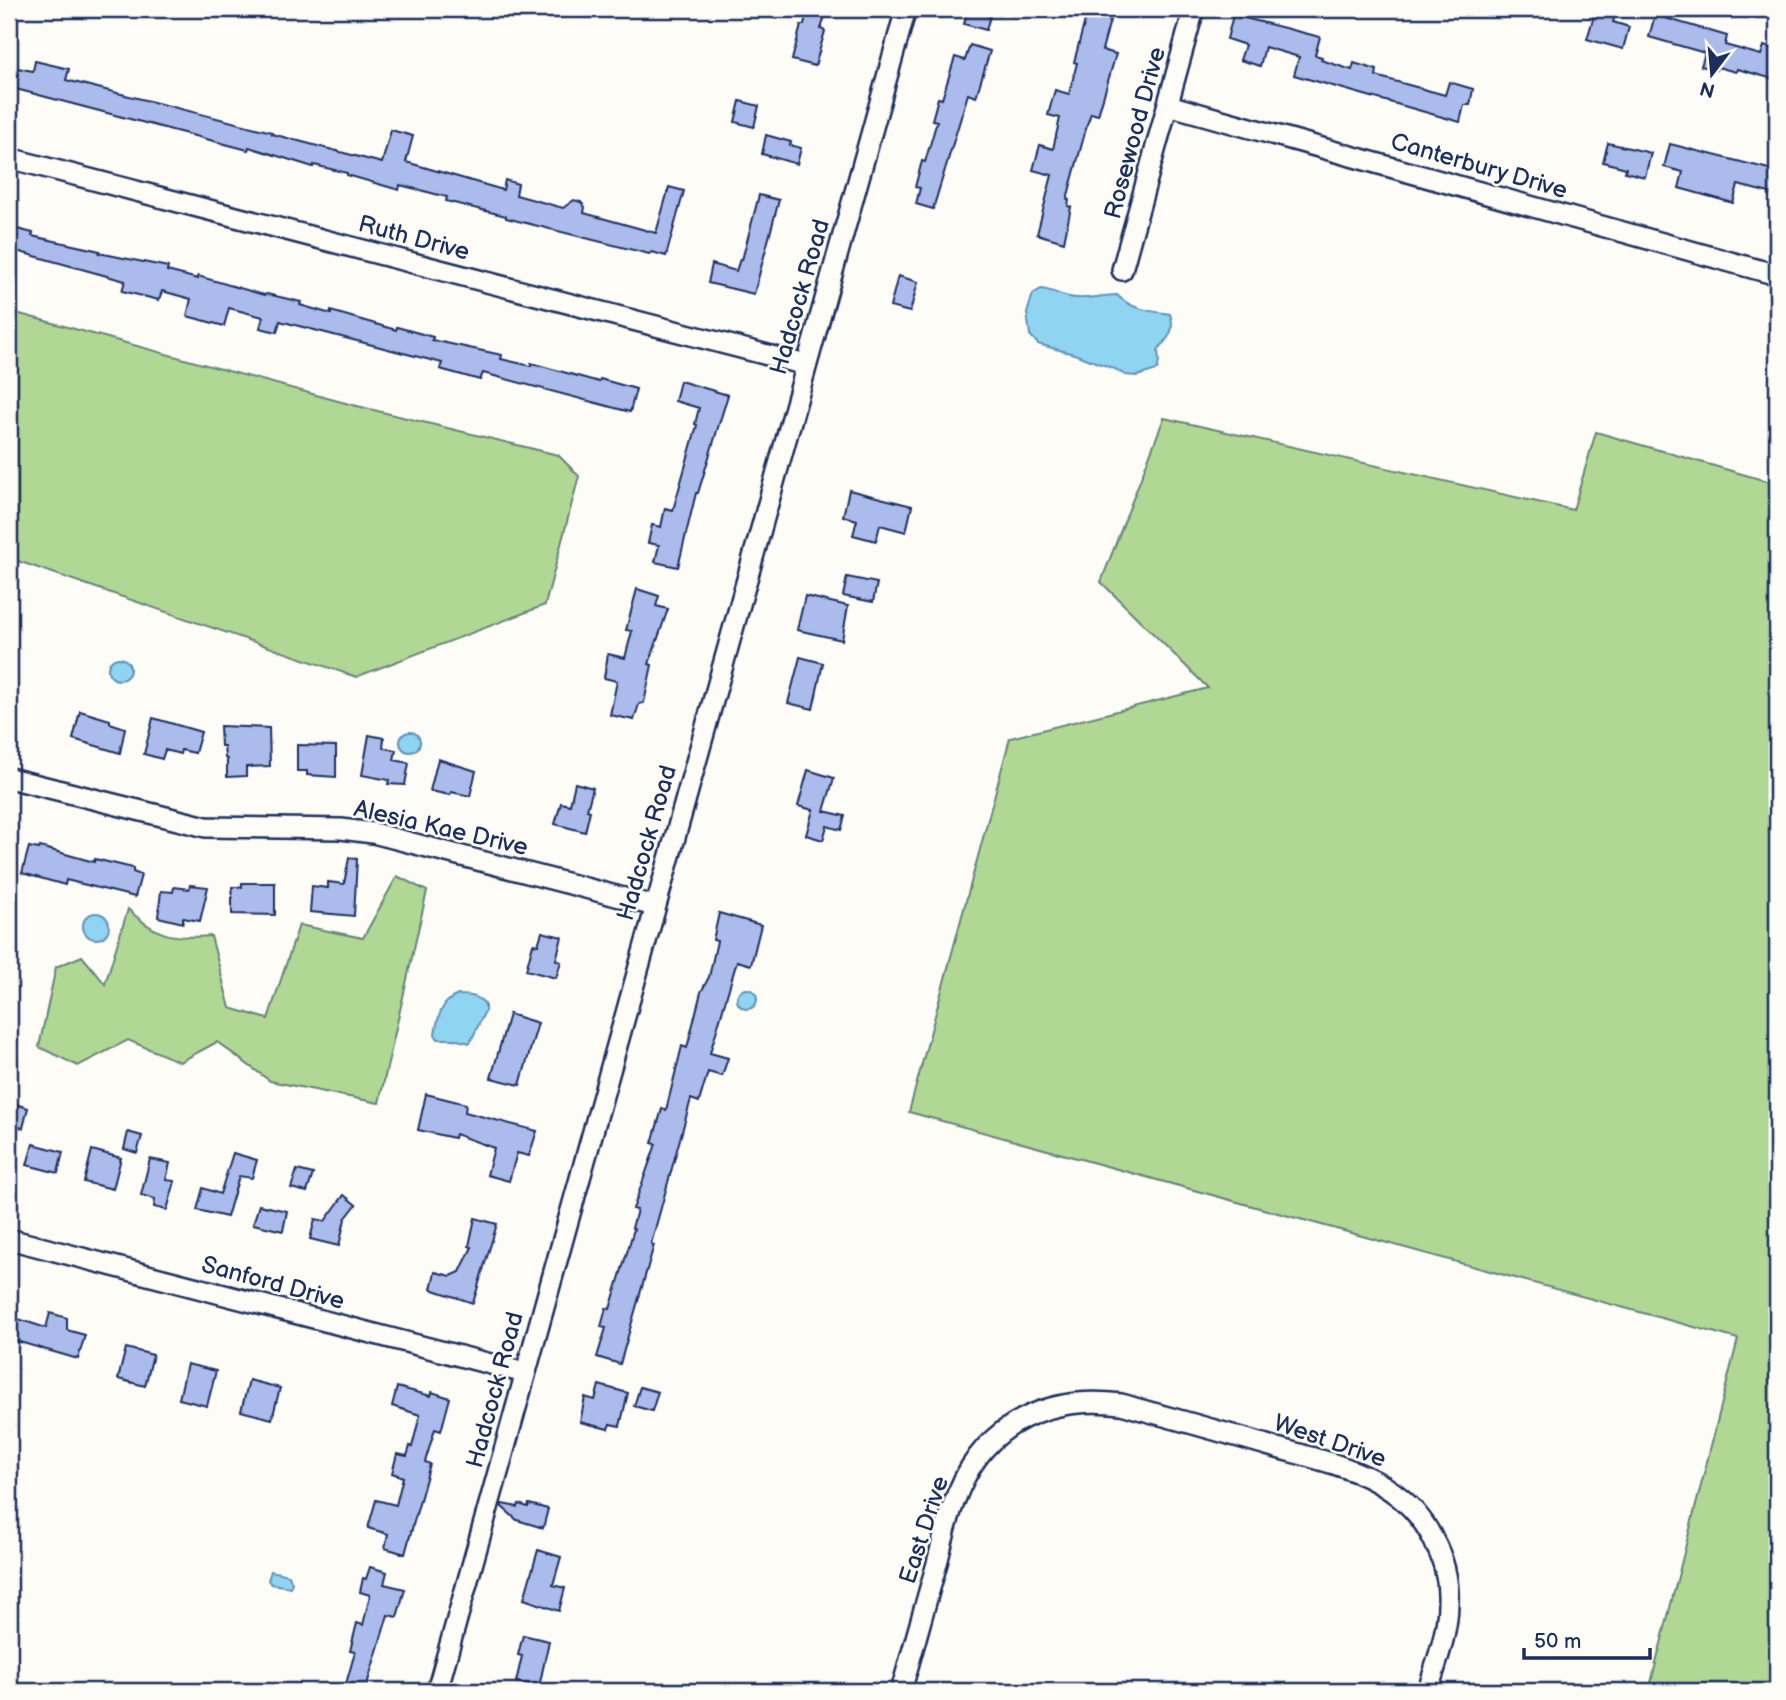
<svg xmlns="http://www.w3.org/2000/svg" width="1786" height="1700" viewBox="0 0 1786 1700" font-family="'Balsamiq Sans',sans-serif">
<rect width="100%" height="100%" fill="#fdfcf7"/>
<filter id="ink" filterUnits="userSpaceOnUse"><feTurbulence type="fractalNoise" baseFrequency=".0143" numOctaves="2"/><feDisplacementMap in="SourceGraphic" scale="14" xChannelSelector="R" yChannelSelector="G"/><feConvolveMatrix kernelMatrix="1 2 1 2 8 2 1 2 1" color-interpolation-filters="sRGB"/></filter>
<g filter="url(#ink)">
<g fill="#b0d894" stroke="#668479" stroke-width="2">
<polygon points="9,311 349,404 558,455 579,476 545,605 356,677 9,558"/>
<polygon points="1164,418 1573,510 1596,432 1777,484 1777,1691 1649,1691 1738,1339 909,1112 1010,738 1208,688 1101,582"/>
<path d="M397,876L427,891L379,1103L270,1081L217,1042L180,1062L128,1040L78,1066L39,1047L56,967L82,956L105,984L128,909C157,937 173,939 211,936L230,1008L268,1019L299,925L363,938Z"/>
</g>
<g fill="#8fd5f1" stroke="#6193b6" stroke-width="2">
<path d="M1041,289C1052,290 1059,295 1069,297C1085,301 1101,295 1117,295C1132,310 1150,311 1170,314C1176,331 1168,338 1158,350L1159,362L1157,370L1137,376L1125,375L1115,369L1074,354L1038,344L1030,335L1027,313L1033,294Z"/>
<circle cx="119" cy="669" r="11"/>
<circle cx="410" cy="742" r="10"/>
<circle cx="96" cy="926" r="13"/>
<circle cx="747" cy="999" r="10"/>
<path d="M458,995C469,995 478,996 485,1004V1011L470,1043L453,1039H438L435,1034C438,1017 441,1001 458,995Z"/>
<polygon points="271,1571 289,1575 292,1583 290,1587 271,1584 268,1580"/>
</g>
<g fill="#abbbeb" stroke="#1b2f5e" stroke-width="2">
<polygon points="968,9 992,9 986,30 964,24"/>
<polygon points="1088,9 1113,9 1102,50 1116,54 1098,115 1091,113 1087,125 1067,199 1069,200 1068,206 1071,207 1064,242 1037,234 1052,175 1033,170 1040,145 1053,149 1060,118 1048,115 1055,90 1069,94 1077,63 1074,62"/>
<polygon points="1596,9 1617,9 1613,22 1629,27 1623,49 1587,39"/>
<polygon points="807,11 825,16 821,29 825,31 815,66 792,60 801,25 804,25"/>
<polygon points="1233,15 1320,37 1315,55 1322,57 1321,60 1352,70 1354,63 1377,70 1376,76 1445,95 1449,82 1473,89 1470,105 1464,105 1460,122 1294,75 1299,57 1265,47 1260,66 1240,60 1245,45 1227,39"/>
<polygon points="1655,15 1727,36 1725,45 1761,55 1764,46 1777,50 1777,80 1737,69 1736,72 1717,67 1716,70 1701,66 1705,53 1649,37"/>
<polygon points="970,45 990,51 976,97 968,94 933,209 916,204 920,188 915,187 922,161 925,162 937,121 932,120 938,98 942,99 955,57 965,60"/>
<polygon points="35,61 69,69 66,80 272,132 272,134 382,163 391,130 413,136 406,162 503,190 505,180 518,184 516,195 563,208 574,200 581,202 585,207 584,213 656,233 669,187 684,191 666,256 652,252 649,254 506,218 506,216 446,201 447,197 400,185 399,190 347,175 347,173 314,165 313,167 249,147 248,150 12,88 17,68 33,71"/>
<polygon points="740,101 759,106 754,127 735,122"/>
<polygon points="766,135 791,142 790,145 801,148 797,164 762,154"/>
<polygon points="1608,143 1651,153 1645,177 1625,172 1626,168 1603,162"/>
<polygon points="1670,144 1777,171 1777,195 1738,185 1733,203 1679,188 1683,172 1664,167"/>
<polygon points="759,195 779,200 754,294 708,283 712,264 736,271 740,259 742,260"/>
<polygon points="9,227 33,233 32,236 100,251 99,253 168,267 167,271 198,279 198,276 264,295 267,294 301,302 300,305 331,314 331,311 396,330 397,327 433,337 432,340 502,355 501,359 531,366 531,363 599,382 600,379 636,389 630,412 483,373 480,380 440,369 442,363 295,325 280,321 277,332 260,328 263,317 229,308 224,326 187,316 191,299 162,291 159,300 122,291 125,281 9,249"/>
<polygon points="898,276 918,282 910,312 890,307"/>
<polygon points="680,381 728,395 698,493 696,493 678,567 655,562 659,545 648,543 652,525 661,527 665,508 673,510 697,425 695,424 699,408 675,401"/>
<polygon points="849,490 912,506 906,532 880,525 876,541 853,535 857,520 843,516"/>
<polygon points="847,577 877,583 873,602 843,596"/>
<polygon points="637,589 659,596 656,606 668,609 649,664 652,665 644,703 639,704 634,720 610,715 617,681 604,678 608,654 625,658 632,631 626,630"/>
<polygon points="805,596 848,606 842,640 797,630"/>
<polygon points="800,657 823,663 813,709 788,703"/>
<polygon points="80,711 110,720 110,723 125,728 120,753 73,739"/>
<polygon points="153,718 201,732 195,753 181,750 180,754 165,750 162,759 144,754"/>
<polygon points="220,726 269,728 270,766 246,767 246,776 227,777 227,759 225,758 224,746 221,746"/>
<polygon points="369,735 384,738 383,748 396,750 394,760 409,763 405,785 388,784 389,780 362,775"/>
<polygon points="297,745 336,746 336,777 307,775 307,771 297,771"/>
<polygon points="438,759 476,771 470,796 451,792 450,795 430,791"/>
<polygon points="808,770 834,778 824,811 845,816 841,830 827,826 823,840 806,835 813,810 798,806"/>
<polygon points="575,783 593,788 587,810 590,811 585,832 555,824 561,803 570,805"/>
<polygon points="29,847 39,849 40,847 94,862 95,859 133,868 133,872 141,875 135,897 66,880 65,885 22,873"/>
<polygon points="349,858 357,859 354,916 310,912 312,886 328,888 328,882 344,884"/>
<polygon points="242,883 275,883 275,915 232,914 232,887 242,887"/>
<polygon points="190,885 208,887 200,921 183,918 183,923 158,917 161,891 173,892 174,887 189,889"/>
<polygon points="719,913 761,925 751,965 737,961 710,1053 728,1058 722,1076 708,1072 699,1102 691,1099 651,1244 654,1245 620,1364 597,1357 606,1328 601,1327 606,1308 610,1309 634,1229 632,1228 637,1210 633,1209 656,1144 652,1143 662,1109 666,1110 682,1046 687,1048 701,992 709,977 717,941 713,940"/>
<polygon points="542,932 562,937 556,960 561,962 556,978 526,970 533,944 538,945"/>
<polygon points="509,1014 538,1023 520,1085 491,1078"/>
<polygon points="426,1094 466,1104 465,1112 537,1131 529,1156 517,1153 509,1181 487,1175 494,1148 455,1134 454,1138 418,1130"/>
<polygon points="12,1103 28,1108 23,1128 9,1124"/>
<polygon points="128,1132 142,1136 137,1153 124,1149"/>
<polygon points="33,1144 63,1152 58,1173 27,1165"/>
<polygon points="92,1150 121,1158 113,1189 84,1182"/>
<polygon points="233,1153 257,1160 252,1178 239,1176 227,1217 197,1210 203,1188 220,1194"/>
<polygon points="150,1159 170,1163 166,1180 175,1181 167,1210 154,1207 155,1199 141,1195"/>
<polygon points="297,1170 313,1174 307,1192 291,1188"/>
<polygon points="344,1195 356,1205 345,1219 339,1246 310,1239 315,1219 325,1221"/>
<polygon points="259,1205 287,1211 283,1231 253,1224"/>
<polygon points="475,1218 497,1224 473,1303 431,1289 435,1272 451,1276 460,1272 472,1247 469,1246"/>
<polygon points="50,1313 67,1318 67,1330 85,1335 78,1359 9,1339 9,1316 46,1328"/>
<polygon points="126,1348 153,1355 145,1386 118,1379"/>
<polygon points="187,1364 216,1371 207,1406 179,1399"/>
<polygon points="249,1380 280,1388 272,1419 241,1411"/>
<polygon points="599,1385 628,1393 620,1426 610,1424 608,1429 580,1422 585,1397 595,1400"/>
<polygon points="397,1387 431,1396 432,1392 450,1398 441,1431 435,1429 425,1462 430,1464 405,1554 385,1548 388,1534 368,1528 376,1500 396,1505 403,1477 392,1473 397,1454 407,1456 410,1446 412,1447 420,1415 392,1406"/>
<polygon points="640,1387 658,1392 652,1411 634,1406"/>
<polygon points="502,1504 518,1507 519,1504 528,1507 529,1504 548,1509 543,1528 517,1520 501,1506"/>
<polygon points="538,1550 561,1557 553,1585 565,1588 559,1611 524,1599"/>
<polygon points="370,1567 387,1572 384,1584 405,1589 397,1617 388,1615 365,1691 344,1691 355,1652 350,1651 357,1623 363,1625 370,1595 360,1592 363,1578 366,1579"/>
<polygon points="523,1635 549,1641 539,1687 516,1682 522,1656 518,1655"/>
</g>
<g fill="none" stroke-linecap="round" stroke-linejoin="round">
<g stroke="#1b2f5e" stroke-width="24">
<g id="minor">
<polyline points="1168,105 1777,275"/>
<polyline points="9,158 806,365"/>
<polyline points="1122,270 1194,9"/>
<polyline points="9,778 206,827 341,829 373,833 655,906"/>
<polyline points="9,1239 525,1373"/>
<polyline points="437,1691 906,9"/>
<path d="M901,1691C913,1650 924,1608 936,1567C943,1541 948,1514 959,1490C987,1422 1051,1395 1121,1404C1171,1418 1220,1431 1270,1446C1333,1464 1403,1475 1434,1541C1444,1560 1449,1582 1448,1603C1448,1633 1436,1663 1428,1691"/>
</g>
</g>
<use href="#minor" stroke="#fdfcf7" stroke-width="19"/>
</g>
</g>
<g text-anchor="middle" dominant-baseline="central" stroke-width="5" stroke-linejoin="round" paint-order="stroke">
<g font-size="24" fill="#1b2f5e" stroke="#fdfcf7">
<text transform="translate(1135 133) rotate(-75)">Rosewood Drive</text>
<text transform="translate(1479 166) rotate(16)">Canterbury Drive</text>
<text transform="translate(414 238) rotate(15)">Ruth Drive</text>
<text transform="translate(800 297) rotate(-74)">Hadcock Road</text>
<text transform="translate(441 828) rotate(13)">Alesia Kae Drive</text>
<text transform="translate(647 843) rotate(-74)">Hadcock Road</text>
<text transform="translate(273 1283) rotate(15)">Sanford Drive</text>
<text transform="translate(495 1390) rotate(-75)">Hadcock Road</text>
<text transform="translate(1330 1441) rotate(19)">West Drive</text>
<text transform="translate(924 1530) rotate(-72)">East Drive</text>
</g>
</g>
<rect width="1786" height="1700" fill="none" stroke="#fdfcf7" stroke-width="35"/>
<rect x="18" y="18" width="1751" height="1665" fill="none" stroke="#1b2f5e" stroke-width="2.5" filter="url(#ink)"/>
<g transform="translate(1712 74) rotate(196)" stroke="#fdfcf7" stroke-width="5" paint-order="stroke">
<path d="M0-5L12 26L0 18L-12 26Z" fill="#1b2f5e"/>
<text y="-10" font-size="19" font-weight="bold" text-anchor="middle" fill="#1b2f5e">N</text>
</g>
<path d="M1524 1648v10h126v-10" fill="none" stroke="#1b2f5e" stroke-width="3.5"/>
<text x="1534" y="1648" font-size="21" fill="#1b2f5e" stroke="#fdfcf7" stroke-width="5" paint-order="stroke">50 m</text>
</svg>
